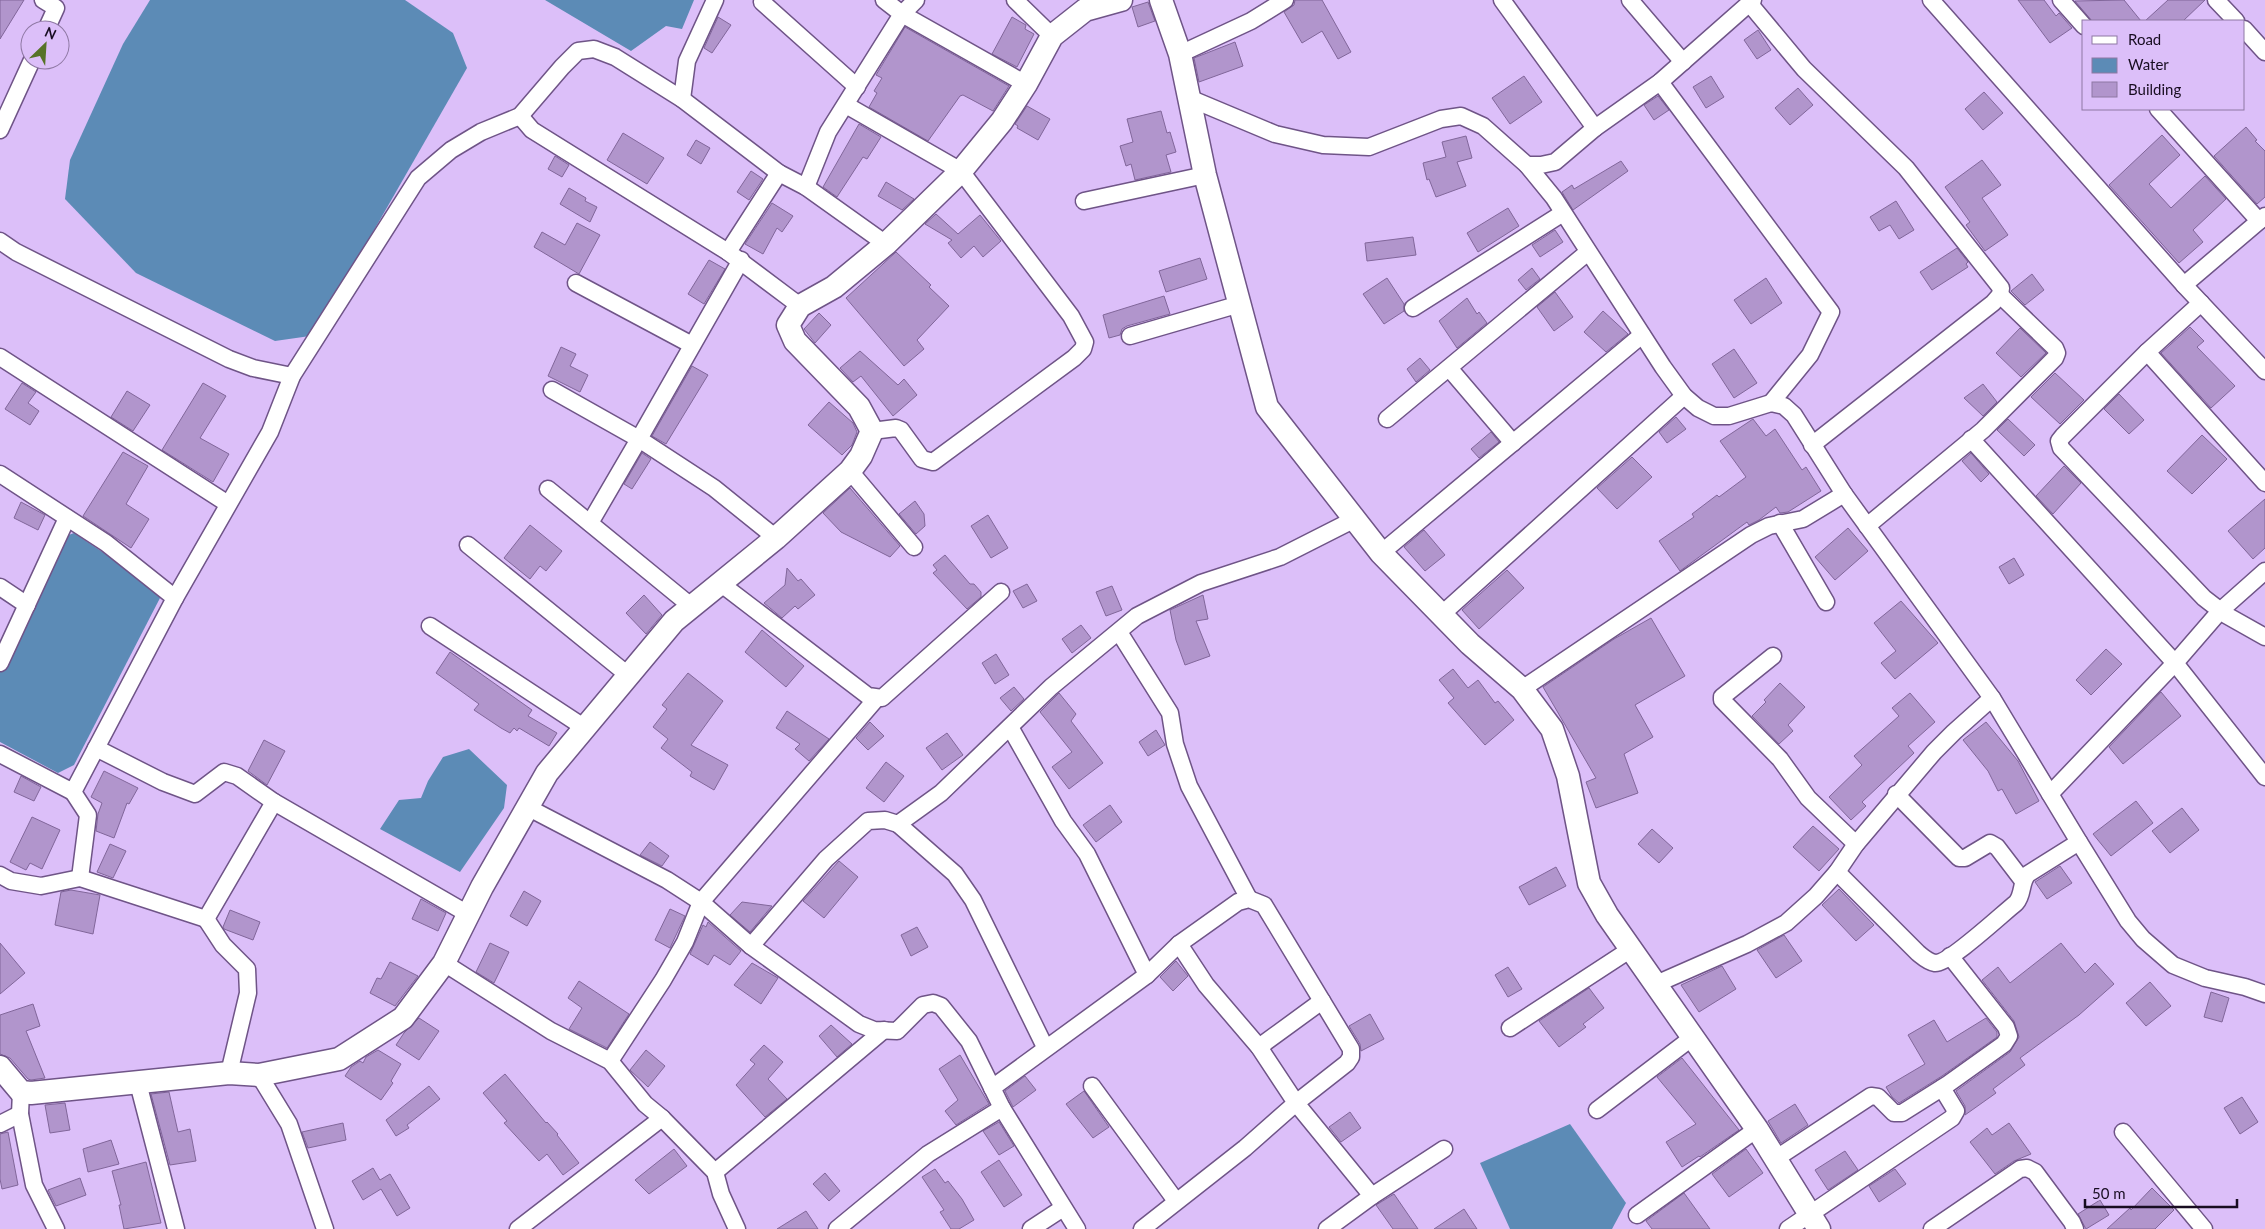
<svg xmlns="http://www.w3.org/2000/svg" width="2265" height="1229" viewBox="0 0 2265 1229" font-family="Lato,sans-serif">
<rect width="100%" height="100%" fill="#dcbff9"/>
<g fill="#5c8bb6">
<polygon points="150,0 405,0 453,33 467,68 342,286 310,336 275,341 136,273 65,199 70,160 123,44"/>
<polygon points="545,0 694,0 682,29 666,26 631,51"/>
<polygon points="74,533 155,587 160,598 74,765 58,773 0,742 0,663 55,540"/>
<polygon points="469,749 507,785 504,808 460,872 380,829 399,800 421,798 428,781 443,757"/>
<polygon points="1570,1124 1626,1203 1612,1229 1510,1229 1480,1163"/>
</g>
<g fill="#b195cc" stroke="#81669a">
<polygon points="0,0 24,0 0,39"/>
<polygon points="1295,0 1322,0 1351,52 1338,59 1322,31 1302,43 1284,12 1294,5"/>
<polygon points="2018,0 2044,0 2056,16 2059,13 2072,28 2050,43"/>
<polygon points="2124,0 2141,21 2092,21 2075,1"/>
<polygon points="2168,0 2205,0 2183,21 2145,21"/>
<polygon points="1148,2 1155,21 1138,27 1132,7"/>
<polygon points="718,17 731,25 712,53 704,48"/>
<polygon points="1012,17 1026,25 1025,29 1034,34 1017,67 992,54"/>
<polygon points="905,27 1009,86 993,111 963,95 960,96 928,141 869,107 877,93 874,91 882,78 876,75"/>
<polygon points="1758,30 1771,50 1757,59 1744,40"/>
<polygon points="1235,42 1243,66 1199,82 1194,58"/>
<polygon points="1524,76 1542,102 1510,124 1492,98"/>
<polygon points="1711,76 1724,97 1706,108 1693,87"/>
<polygon points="1798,88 1813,105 1790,125 1775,108"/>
<polygon points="1984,92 2003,113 1983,130 1965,109"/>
<polygon points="1658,96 1669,110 1654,120 1644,105"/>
<polygon points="1027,106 1050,119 1038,140 1017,128 1018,126 1015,124"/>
<polygon points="1161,111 1167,133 1170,132 1176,152 1166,155 1171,172 1135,180 1131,164 1126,166 1120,146 1133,142 1127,119"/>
<polygon points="859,124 881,137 867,159 863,157 837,197 823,187"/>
<polygon points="2246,127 2257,140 2255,141 2265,151 2265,197 2257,204 2214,156"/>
<polygon points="623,133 664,158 647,184 607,160"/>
<polygon points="2162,135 2180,155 2149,184 2171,208 2205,176 2226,199 2193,230 2203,242 2179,263 2109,185"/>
<polygon points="1466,136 1472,158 1457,162 1466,186 1436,197 1429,179 1427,180 1423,163 1446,157 1442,142"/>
<polygon points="696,140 710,148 701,164 687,155"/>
<polygon points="555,156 569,165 562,177 548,169"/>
<polygon points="1982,160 2001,185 1982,198 2008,235 1985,251 1966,225 1970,222 1945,187"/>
<polygon points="1621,161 1628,171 1573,210 1562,192 1572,185 1574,189"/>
<polygon points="751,171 763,179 749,200 737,192"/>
<polygon points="886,182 914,199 902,210 878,196"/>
<polygon points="569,188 586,198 585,201 597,207 590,222 560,204"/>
<polygon points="1896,201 1914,230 1899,239 1890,225 1879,231 1870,217"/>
<polygon points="772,203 793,216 782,232 777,228 763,254 745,244"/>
<polygon points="1508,208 1519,226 1478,252 1467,233"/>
<polygon points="936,214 958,234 980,215 1001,241 983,257 974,246 961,258 948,243 952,240 925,224"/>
<polygon points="577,223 600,235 579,274 534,247 542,232 565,245"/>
<polygon points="1555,230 1563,242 1540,257 1532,245"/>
<polygon points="1413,237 1416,255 1367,261 1365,243"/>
<polygon points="1957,248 1968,262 1966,264 1968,267 1932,290 1920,272"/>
<polygon points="896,252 931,285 929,287 949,306 917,340 924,349 904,366 846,298"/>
<polygon points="1200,258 1207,279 1166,292 1159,271"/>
<polygon points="709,260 725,269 704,304 688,294"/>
<polygon points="1532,268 1540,279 1526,290 1518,280"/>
<polygon points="2032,274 2044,290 2025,305 2011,291"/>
<polygon points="1387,278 1404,304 1404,311 1384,324 1363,294"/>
<polygon points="1766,278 1782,303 1751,324 1734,300"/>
<polygon points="1555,292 1573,317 1554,331 1537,307"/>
<polygon points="1164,296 1170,314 1127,326 1122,329 1120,335 1109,338 1103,315"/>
<polygon points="1467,298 1477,314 1479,312 1487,323 1457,348 1439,321"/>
<polygon points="1603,311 1628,334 1606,352 1584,332"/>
<polygon points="819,313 831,325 815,343 804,329"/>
<polygon points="2190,327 2204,341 2197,347 2235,386 2211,408 2161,353"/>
<polygon points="2020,328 2046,353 2021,377 1996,353"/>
<polygon points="561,347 576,354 570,366 588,375 580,392 548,376"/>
<polygon points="1734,349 1757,383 1734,398 1712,364"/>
<polygon points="860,351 898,385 904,379 917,395 893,416 861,376 853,382 840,368"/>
<polygon points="1420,358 1430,370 1416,382 1407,369"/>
<polygon points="692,366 708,375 666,444 652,436"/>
<polygon points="2055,373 2084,400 2060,424 2031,397"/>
<polygon points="22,383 36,392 28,403 39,411 30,425 5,409"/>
<polygon points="203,383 226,396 200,438 229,454 213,482 162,450"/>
<polygon points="1983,384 1997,402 1983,416 1964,398"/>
<polygon points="127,391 150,405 133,431 111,417"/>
<polygon points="2119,394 2144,420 2129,434 2104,409"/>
<polygon points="829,402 853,423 857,432 852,445 842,455 808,425"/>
<polygon points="1676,417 1686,429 1667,443 1659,432"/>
<polygon points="1753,419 1766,436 1775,429 1802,470 1806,467 1821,491 1788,512 1780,513 1776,507 1759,520 1749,525 1747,522 1680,571 1659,541 1694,517 1692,514 1717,495 1719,497 1746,477 1720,441"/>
<polygon points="2008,419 2035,445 2024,456 1997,430"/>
<polygon points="1491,432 1499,442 1479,458 1471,449"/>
<polygon points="2202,435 2227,459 2192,494 2167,471"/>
<polygon points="123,452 148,466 126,504 149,519 131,548 83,516"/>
<polygon points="642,453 651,459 632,489 624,484"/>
<polygon points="1971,453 1989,474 1981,482 1962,461"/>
<polygon points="1632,457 1652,477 1617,509 1597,488"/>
<polygon points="2064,466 2081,483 2053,514 2036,496"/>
<polygon points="850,488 900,546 890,557 841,532 823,513"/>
<polygon points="2265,499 2265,548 2253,559 2228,531"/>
<polygon points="915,501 924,514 925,526 916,534 899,514"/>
<polygon points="21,502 45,515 38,530 14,518"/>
<polygon points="988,515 1008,548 991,558 971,526"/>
<polygon points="530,525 562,551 546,571 540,566 530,579 504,558"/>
<polygon points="1848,528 1868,551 1835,580 1815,557"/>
<polygon points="1424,530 1445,555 1425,571 1404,547"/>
<polygon points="945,555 970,584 974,584 981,592 981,597 967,609 933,573 937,570 933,565"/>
<polygon points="2014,558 2024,575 2009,584 1999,567"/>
<polygon points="787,568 798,581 801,579 815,595 798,609 795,606 782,618 764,603 785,585"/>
<polygon points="1507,570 1524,588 1479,629 1462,610"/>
<polygon points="1027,584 1037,601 1023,608 1013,591"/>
<polygon points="1112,586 1122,610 1106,616 1096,592"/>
<polygon points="644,595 662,615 646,634 626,613"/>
<polygon points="1203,595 1208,619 1196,621 1210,656 1185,665 1176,640 1170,610"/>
<polygon points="1901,601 1938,643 1895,679 1881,663 1896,651 1874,623"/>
<polygon points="1651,618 1685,676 1635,705 1653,737 1624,754 1638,793 1596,808 1586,782 1596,778 1543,687 1614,639"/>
<polygon points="1081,625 1091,638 1072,653 1062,639"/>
<polygon points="762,630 804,666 786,687 745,652"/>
<polygon points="2106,649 2122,664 2091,695 2076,680"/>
<polygon points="450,652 532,710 528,716 557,733 549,746 519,728 517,731 514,728 510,733 501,728 474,710 479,704 436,673"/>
<polygon points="996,654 1009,675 995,684 982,663"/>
<polygon points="1453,669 1468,688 1478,680 1495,703 1498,701 1514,720 1485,745 1448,703 1454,698 1439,680"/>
<polygon points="688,673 723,701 691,745 728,765 714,790 690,776 692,772 661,748 668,739 653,727 667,709 662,705"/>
<polygon points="1780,683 1805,707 1788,725 1793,731 1779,744 1752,716 1766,702 1764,700"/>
<polygon points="1014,687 1024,699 1011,711 1000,698"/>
<polygon points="2161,692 2181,716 2123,764 2109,747"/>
<polygon points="1059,693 1076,714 1071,721 1103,763 1069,789 1052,767 1072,752 1040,712"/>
<polygon points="1910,693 1935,722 1908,746 1914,753 1862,802 1866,806 1851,820 1829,797 1862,765 1854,756 1899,716 1892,708"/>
<polygon points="787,711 829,739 809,761 795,749 800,744 776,728"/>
<polygon points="870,722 884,736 868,750 856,738"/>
<polygon points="1986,722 2018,761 2039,801 2016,814 2002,789 1998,791 1988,771 1963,740"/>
<polygon points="1156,730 1165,745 1148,756 1139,742"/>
<polygon points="947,733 963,755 942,770 926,748"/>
<polygon points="264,740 285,751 267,785 248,771"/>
<polygon points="886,762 904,776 884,802 866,788"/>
<polygon points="104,771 138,788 129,804 127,803 114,838 96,831 98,814 102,803 91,797"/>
<polygon points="21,776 41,787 34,801 14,792"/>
<polygon points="2136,801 2153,823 2111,856 2093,834"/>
<polygon points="1110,805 1122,822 1096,842 1083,825"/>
<polygon points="2182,808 2199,830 2170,853 2152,831"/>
<polygon points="32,817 60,830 42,869 30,863 26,870 10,862"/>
<polygon points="1813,826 1839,849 1819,871 1793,847"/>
<polygon points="1652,829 1673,848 1659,863 1638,844"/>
<polygon points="650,842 669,856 662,866 640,855"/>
<polygon points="110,844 126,851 113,878 97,872"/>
<polygon points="839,861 858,877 824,918 803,901"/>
<polygon points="2060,866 2072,883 2047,899 2035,882"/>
<polygon points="1556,867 1566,886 1529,905 1519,887"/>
<polygon points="1839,889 1874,925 1856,941 1822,905"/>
<polygon points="71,890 100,895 93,934 55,925 61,892"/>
<polygon points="524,891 541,901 527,926 510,916"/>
<polygon points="421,899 446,913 438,931 412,919"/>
<polygon points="742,902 772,906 750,932 730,915"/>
<polygon points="670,909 685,916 670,948 655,940"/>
<polygon points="230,910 260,922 253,940 224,929 223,927"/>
<polygon points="708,922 741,951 730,965 714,955 708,965 690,954 703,925 706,927"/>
<polygon points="917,927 928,947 911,956 901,935"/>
<polygon points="1784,935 1802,961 1776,978 1757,950"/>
<polygon points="0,943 25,973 0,994"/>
<polygon points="490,943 509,952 494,983 476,972"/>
<polygon points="2061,943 2085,973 2095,963 2114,984 2079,1015 2020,1058 2025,1065 1993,1089 1996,1093 1965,1115 1965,1106 1956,1091 2010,1052 2019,1037 2014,1021 1982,980 1998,967 2010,983"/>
<polygon points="1176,961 1188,976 1173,991 1160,977"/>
<polygon points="390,962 418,976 395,1006 370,993 377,978 381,979"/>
<polygon points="752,963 778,978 761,1004 734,985"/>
<polygon points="1722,966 1736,989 1699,1012 1681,985"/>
<polygon points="1508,967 1522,989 1508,997 1495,975"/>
<polygon points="579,981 629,1014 607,1048 569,1029 582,1008 568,998"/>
<polygon points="2150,982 2171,1006 2146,1026 2126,1003"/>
<polygon points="1589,988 1604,1008 1583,1024 1586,1027 1559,1047 1539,1021"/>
<polygon points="2211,992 2229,998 2222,1022 2204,1017"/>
<polygon points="33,1004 40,1026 26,1031 45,1078 31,1080 28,1079 10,1058 0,1054 0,1015"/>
<polygon points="1370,1014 1384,1039 1361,1051 1360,1044 1349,1026"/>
<polygon points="419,1018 439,1031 419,1060 396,1045 404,1033"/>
<polygon points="1986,1018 1997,1032 1997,1037 1942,1076 1899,1103 1892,1097 1886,1087 1925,1064 1908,1035 1934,1020 1947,1042"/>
<polygon points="831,1025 852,1044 837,1057 819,1036"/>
<polygon points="764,1045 783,1062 768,1079 787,1099 765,1117 736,1085 755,1064 750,1060"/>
<polygon points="378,1050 401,1064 391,1081 393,1083 381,1100 345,1076 351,1067 360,1061 363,1063 366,1057"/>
<polygon points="646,1050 665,1066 648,1087 630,1070"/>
<polygon points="960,1055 989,1104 956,1125 945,1111 958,1100 939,1069"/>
<polygon points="1682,1058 1739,1130 1700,1157 1699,1156 1682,1167 1666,1142 1696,1124 1657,1077"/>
<polygon points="505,1074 546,1123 547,1122 558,1134 557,1135 579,1163 563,1175 547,1154 539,1161 504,1123 507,1121 483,1093"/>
<polygon points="1025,1076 1036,1090 1013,1107 1005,1091"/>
<polygon points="429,1086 440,1099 407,1125 409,1128 396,1136 386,1120"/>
<polygon points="1084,1091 1109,1127 1093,1138 1066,1104"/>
<polygon points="169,1092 178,1132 190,1129 196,1161 170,1165 151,1094"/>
<polygon points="2242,1097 2258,1122 2240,1134 2224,1108"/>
<polygon points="65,1103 70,1130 50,1133 45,1105"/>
<polygon points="1795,1104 1808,1125 1781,1143 1768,1121"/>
<polygon points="1350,1112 1361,1128 1341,1142 1329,1127"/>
<polygon points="999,1122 1014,1146 999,1155 983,1131"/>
<polygon points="343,1123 346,1140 308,1148 302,1132"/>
<polygon points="2009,1123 2031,1154 2014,1161 1995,1174 1970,1142 1987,1128 1992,1135"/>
<polygon points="8,1132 18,1185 2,1189 0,1179 0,1134"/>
<polygon points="111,1140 119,1164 88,1172 83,1149"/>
<polygon points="674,1149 687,1166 649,1194 635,1180"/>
<polygon points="1746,1149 1763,1173 1729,1197 1712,1174"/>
<polygon points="1845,1151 1858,1170 1828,1190 1815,1170"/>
<polygon points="999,1160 1022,1195 1004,1207 981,1172"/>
<polygon points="146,1162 161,1223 124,1229 119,1205 121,1205 112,1171"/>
<polygon points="373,1168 380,1180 390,1174 410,1208 397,1216 381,1189 363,1200 352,1181"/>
<polygon points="935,1169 945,1183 948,1181 962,1199 974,1220 959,1229 951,1229 940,1212 944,1210 922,1177"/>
<polygon points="1895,1169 1906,1184 1879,1202 1869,1186"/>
<polygon points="825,1173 840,1191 829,1201 813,1184"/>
<polygon points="80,1178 86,1195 56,1206 48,1190"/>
<polygon points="2152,1188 2174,1210 2155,1229 2107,1229 2130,1208 2131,1210"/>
<polygon points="1684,1193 1710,1229 1652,1229 1646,1221"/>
<polygon points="1394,1194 1418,1229 1393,1229 1376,1205"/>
<polygon points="2100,1200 2109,1215 2086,1229 2078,1214"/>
<polygon points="1464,1209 1477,1229 1434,1229"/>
<polygon points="806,1211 818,1229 777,1229"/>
</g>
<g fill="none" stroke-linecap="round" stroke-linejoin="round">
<g stroke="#6f5487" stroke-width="19">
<g id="street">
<polyline points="43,0 56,8 46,30"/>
<polyline points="916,0 902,14 1026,84"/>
<polyline points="1015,0 1052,36"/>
<polyline points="1502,0 1595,128"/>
<polyline points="1630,0 1683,62"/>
<polyline points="1931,0 2184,285 2265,371"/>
<polyline points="2061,0 2084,26"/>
<polyline points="2216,0 2236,21"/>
<polyline points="762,2 857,87"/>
<polyline points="1749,3 1804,69 1906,168 2001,288 2000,295 1993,303 1812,445"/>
<polyline points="2244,29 2265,52"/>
<polyline points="1180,54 1251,21 1285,0"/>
<polyline points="1660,82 1831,312 1810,355 1771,403"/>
<polyline points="1189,98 1275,134 1323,145 1369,147 1441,119 1461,116 1483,126 1527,165 1541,165 1555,162 1595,128 1660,82 1753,0"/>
<polyline points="682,99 687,61 715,0"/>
<polyline points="846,105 961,171 1071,316 1085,342 1083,349 1074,358 933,462 922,459 901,430 896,428 872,431"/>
<polyline points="2158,109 2259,221"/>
<polyline points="520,116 532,130 728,252"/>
<polyline points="0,130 32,60"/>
<polyline points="1527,165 1554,198 1663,367 1684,396 1698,408 1714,416 1729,416 1771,403 1784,406 1794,415 1844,494 1992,698 2079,842 2128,921 2143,939 2173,965 2205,978 2245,987 2265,994"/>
<polyline points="779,173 728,252 800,306"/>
<polyline points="806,187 828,132 902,14 884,0"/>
<polyline points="1084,201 1205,175"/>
<polyline points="0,241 16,252 229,359 253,368 292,376"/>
<polyline points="741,260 639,439 714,488 776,538"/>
<polyline points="576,283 692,345"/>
<polyline points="2184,285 2265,216"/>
<polyline points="2201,303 2147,352 2063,436 2059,441 2061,448 2204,598 2226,615 2265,637"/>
<polyline points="1413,308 1563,213"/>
<polyline points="1130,336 1240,304"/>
<polyline points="2147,352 2265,483"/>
<polyline points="0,357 228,504"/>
<polyline points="1449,368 1513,443"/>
<polyline points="552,390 639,439 590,523"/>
<polyline points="1387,419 1588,252"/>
<polyline points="1971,439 2175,663 2265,777"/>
<polyline points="850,471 914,547"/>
<polyline points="0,474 106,543 175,598 73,792 0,754"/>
<polyline points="548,489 691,606"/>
<polyline points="1780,523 1826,602"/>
<polyline points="1867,526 1983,430 2055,358 2057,353 2055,348 2000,295"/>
<polyline points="468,545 628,675"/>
<polyline points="1381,553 1642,335"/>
<polyline points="720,583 868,696 882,698 1001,592"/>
<polyline points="0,587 27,605"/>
<polyline points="175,598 270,432 292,376 418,178 451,150 481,132 520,116 562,67 578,51 594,49 615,57 682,99 779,173 806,187 886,244"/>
<polyline points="1441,615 1684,396"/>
<polyline points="430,626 585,728"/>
<polyline points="1119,632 1170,713 1175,744 1189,786 1249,899"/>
<polyline points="1773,656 1722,697 1722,700 1780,759 1808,798 1856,844"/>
<polyline points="0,663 67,518"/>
<polyline points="1522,689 1751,535 1769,526 1803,519 1844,494"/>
<polyline points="1010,727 1063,821 1087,854 1147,975"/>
<polyline points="96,748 163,782 195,794 224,772 237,776 274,802"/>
<polyline points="73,792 88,815 80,878"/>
<polyline points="1896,794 1959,858 1965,858 1990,843 1997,847 2023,881"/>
<polyline points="2050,794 2175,663 2220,611 2265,571"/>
<polyline points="527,807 667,880 701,902 751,946 859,1024 874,1030 897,1031 923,1005 933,1003 941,1006 969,1041 1002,1108 1077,1229"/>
<polyline points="898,824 955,874 973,900 1045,1047"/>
<path d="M1837,872L1918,953C1923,957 1928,962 1935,963C1949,964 2002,914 2016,903C2024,894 2020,882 2028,874L2079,842"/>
<polyline points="0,875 11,881 41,886 80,878 206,919 274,802 468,914"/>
<polyline points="206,919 223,945 247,969 248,993 229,1073"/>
<polyline points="751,946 826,859 868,821 885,820 898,824 941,793 1051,687 1137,616 1201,583 1280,557 1355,519"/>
<polyline points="444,963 551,1031 610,1061 645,1104 662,1118 715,1172 721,1194 737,1229"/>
<polyline points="1656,984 1747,944 1786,923 1816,896 1837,872 1856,844 1934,752 1954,732 1992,698"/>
<polyline points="1510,1028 1631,949"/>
<polyline points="1259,1047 1322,1001"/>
<polyline points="610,1061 663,980 685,942 701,902 876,699"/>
<polyline points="259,1075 289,1124 325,1229"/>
<polyline points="138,1083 176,1229"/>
<polyline points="1092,1086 1176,1201"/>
<polyline points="992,1088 1147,975 1179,944 1238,902 1249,899 1264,905 1351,1049 1351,1057 1347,1063 1296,1103 1372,1196 1444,1149"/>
<polyline points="21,1092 20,1114 34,1185 56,1229"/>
<polyline points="1597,1110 1693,1037"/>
<polyline points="0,1124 20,1114"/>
<polyline points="2123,1132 2204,1229"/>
<polyline points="1775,1159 1871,1096 1878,1097 1894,1113 1902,1113 1948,1084 2004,1044 2009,1036 2006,1027 1950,956"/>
<polyline points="715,1172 884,1030"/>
<polyline points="1637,1215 1757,1129"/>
<polyline points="518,1229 662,1118"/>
<polyline points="837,1229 928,1154 1002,1108"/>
<polyline points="1031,1229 1063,1208"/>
<polyline points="1142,1229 1245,1148 1296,1103 1259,1047 1206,985 1179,944"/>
<polyline points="1327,1229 1372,1196"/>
<polyline points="1788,1229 1952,1118 1956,1111 1942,1088"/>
<polyline points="1932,1229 2020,1169 2027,1168 2035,1172 2072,1222 2075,1229"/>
</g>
</g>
<g stroke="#6f5487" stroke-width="25">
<g id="secondary">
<polyline points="1161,0 1180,54 1205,175 1267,407 1381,553 1470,644 1522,689 1552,729 1568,776 1589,883 1607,915 1757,1129 1819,1229"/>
<polyline points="0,1067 21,1092 31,1093 229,1073 259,1075 339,1059 403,1018 444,963 482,887 547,773 674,621 776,538 850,471 861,456 872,431 859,407 795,341 788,325 800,306 834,287 886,244 961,171 1002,121 1026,84 1052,36 1085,10 1121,0"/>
</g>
</g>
<use href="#street" stroke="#fff" stroke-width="16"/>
<use href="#secondary" stroke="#fff" stroke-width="22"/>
</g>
<rect x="2082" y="20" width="162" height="90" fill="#dcbff9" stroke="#8e78a3"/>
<rect x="2092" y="36" width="25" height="8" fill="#ffffff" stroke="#8e78a3"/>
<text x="2128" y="45" font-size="15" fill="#180d21">Road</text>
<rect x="2092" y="58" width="25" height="15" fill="#5c8bb6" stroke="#8e78a3"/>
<text x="2128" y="70" font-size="15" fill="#180d21">Water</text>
<rect x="2092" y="82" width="25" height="15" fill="#b195cc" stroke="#8e78a3"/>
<text x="2128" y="95" font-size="15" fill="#180d21">Building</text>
<g transform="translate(45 45) rotate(25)"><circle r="24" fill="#dcbff9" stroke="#8e78a3"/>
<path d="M0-4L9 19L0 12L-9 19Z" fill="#577328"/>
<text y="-8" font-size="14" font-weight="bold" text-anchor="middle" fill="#180d21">N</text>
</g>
<path d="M2085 1199v8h152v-8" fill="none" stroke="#180d21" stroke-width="2.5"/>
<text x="2092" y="1199" font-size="15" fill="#180d21" stroke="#dcbff9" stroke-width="4" paint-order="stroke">50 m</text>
</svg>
